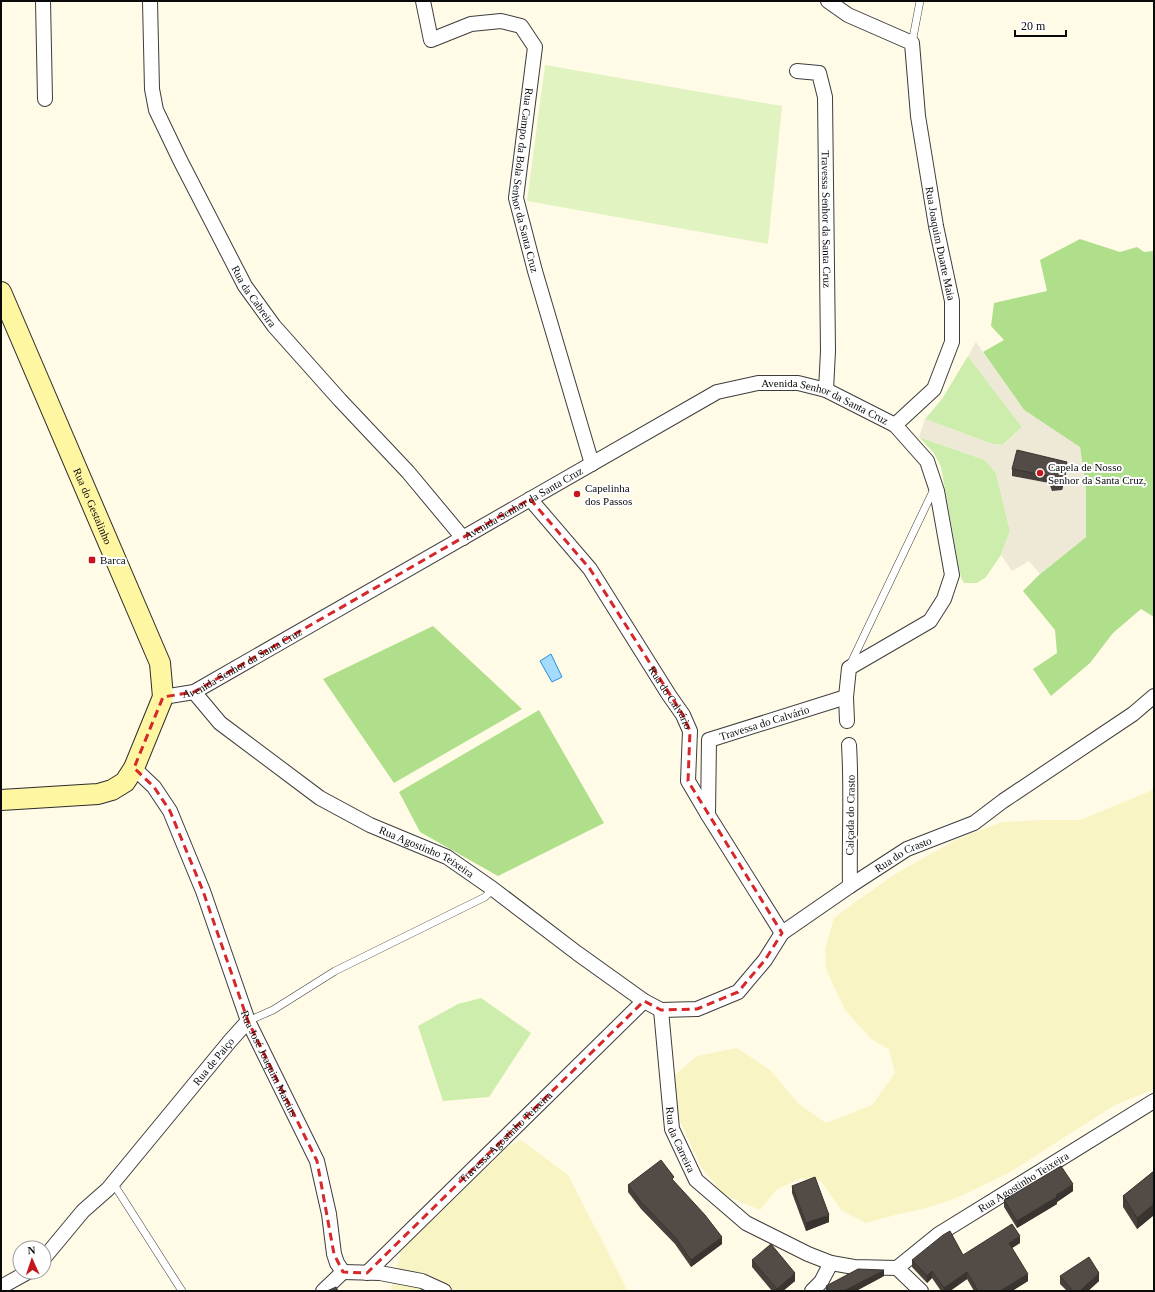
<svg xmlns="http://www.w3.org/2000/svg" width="1155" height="1292" viewBox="0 0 1155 1292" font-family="'Times New Roman',serif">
<rect width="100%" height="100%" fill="#fffbe7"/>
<g fill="#f8f4c4">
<polygon points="1154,788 1154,1089 1115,1105 1007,1174 954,1199 923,1209 895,1215 866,1223 841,1210 821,1181 801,1178 776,1190 760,1210 723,1194 701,1167 673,1106 673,1077 697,1056 737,1048 770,1070 799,1104 826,1123 872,1105 895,1073 889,1049 872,1040 845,1010 826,969 825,949 834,918 858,900 897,873 957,839 1002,822 1045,820 1080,820 1148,792"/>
<polygon points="521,1140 568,1175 628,1291 392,1291 391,1289 403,1244 477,1162"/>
</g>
<g fill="#cdedad">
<polygon points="968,356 1022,427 1003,445 992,444 925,419 942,399"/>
<polygon points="919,437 985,460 996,473 1010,531 1001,555 986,577 977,583 964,583 961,578 941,467 934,453"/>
<polygon points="481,998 531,1033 489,1097 443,1101 418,1026 458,1004"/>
</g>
<g fill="#b0df8b">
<polygon points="1080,239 1120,252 1137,247 1144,252 1154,251 1154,617 1141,609 1113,633 1090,663 1051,696 1033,669 1057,653 1055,630 1023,591 1040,574 1086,537 1086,492 1080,448 1024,410 983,352 1004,340 991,326 994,303 1047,291 1040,260"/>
<polygon points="433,626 522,709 394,783 323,679"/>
<polygon points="539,710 604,823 498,876 420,832 399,792"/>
</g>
<polygon fill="#e1f3c0" points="545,65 782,106 768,244 527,201"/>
<path fill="#eee8d6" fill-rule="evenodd" d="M976,342L1024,410L1080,447L1086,492V537L1040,574L1029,561L1012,571L1001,555L1010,531L996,473L985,460L919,437L925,419L992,444L1004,445L1022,427L968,356ZM1067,470L1052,491L1049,483L1013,476Z"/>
<polygon fill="#a5dbfc" stroke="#2590db" points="551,654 562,677 552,682 540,661"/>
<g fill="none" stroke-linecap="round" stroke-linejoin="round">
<g stroke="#3d3d3d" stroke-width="8">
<g id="lane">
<polyline points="912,43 920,1"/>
<polyline points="850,665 935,487"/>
<polyline points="248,1021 273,1010 335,971 485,897 493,889"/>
<polyline points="113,1183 182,1291"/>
</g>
</g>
<g stroke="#3d3d3d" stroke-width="16">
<g id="street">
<polyline points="43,1 45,99"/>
<path id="s1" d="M150,1L152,89L156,110L180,160L245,286L274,326L340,400L408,472L463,538"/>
<path id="s2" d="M423,1L431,40L471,24L501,21L521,26L535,47L516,198L535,271L592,464"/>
<path id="s3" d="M828,1L848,15L912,43L918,116L936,226L952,301V342L934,389L895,425"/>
<path id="s4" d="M797,71L819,73L825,97L828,351L826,390"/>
<path id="s5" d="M530,499L590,569L669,695L683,715L690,731L688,781L708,815L782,933"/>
<path id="s6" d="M194,692L220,723L320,798L370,825L447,857L493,889L577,953L644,1001L661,1010L697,1009L738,992L765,960L782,933L850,886L907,849L974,823L1003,801L1133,714L1154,696"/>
<path id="s7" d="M163,697L194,692L717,392L758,383H798L826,390L895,425L927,461L937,491L952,575L944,599L930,621L849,668L846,697L847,721"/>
<path d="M849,745C852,792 849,839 850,886"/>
<path id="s8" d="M134,768L154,787L170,811L203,891L248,1021L317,1161L329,1214L334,1254L337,1263L343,1272"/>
<path id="s9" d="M708,815L709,740L846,697"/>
<path id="s10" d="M661,1010L672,1129L696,1180L746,1223L808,1254L831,1263L854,1267L897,1268L921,1291"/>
<path id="s11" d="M44,1258L83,1211L108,1189L230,1041L248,1021"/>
<path id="s12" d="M897,1268L939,1234L1154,1101"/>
<polyline points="343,1272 380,1273 422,1281 444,1291"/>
<path id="s13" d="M367,1273L644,1001"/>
<polyline points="1,1287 28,1272"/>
<polyline points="323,1291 343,1272"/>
<polyline points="812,1291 821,1282 831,1263"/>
</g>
</g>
<g stroke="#2c2c2c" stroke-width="22">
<g id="secondary">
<path id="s14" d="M1,292L160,663L163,697L134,768L125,782L112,790L98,794L1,800"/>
</g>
</g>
<use href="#lane" stroke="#fff" stroke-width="7"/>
<use href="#street" stroke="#fff" stroke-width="14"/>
<use href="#secondary" stroke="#fff6a2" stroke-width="20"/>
</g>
<g fill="#47403b">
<polygon points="1012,469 1067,469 1062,490 1052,491 1049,483 1012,476"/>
<polygon points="1154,1171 1154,1215 1137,1229 1123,1207 1123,1196"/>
<polygon points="674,1182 722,1244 691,1267 675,1244 641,1209 628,1192 628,1185"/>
<polygon points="792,1186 829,1222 806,1231 792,1193"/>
<polygon points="1073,1191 1057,1202 1057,1204 1017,1228 1004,1207 1004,1200"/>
<polygon points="1020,1243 1012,1248 1028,1281 1012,1291 974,1291 967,1279 950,1291 941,1291 932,1278 927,1283 912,1267 912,1260 963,1255"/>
<polygon points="752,1260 795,1281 783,1291 772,1291 752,1267"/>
<polygon points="884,1276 856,1291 826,1291 826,1286"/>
<polygon points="1060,1276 1099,1281 1088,1291 1067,1291 1060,1284"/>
</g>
<g fill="#3a3430">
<polygon points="1067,462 1067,469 1062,490 1062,482"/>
<polygon points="1073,1184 1073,1191 1057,1202 1057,1204 1017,1228 1017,1221"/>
<polygon points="1154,1204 1154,1215 1137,1229 1137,1218"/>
<polygon points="829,1215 829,1222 806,1231 806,1223"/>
<polygon points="1020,1236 1020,1243 1009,1250 1009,1243"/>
<polygon points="722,1237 722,1244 691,1267 691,1260"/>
<polygon points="884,1270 884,1276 856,1291 844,1291"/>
<polygon points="932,1271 932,1278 927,1283 927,1276"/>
<polygon points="967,1272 967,1279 950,1291 944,1291 944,1288"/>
<polygon points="795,1273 795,1281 783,1291 777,1291 777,1289"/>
<polygon points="1099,1273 1099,1281 1088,1291 1080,1291"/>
<polygon points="1028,1274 1028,1281 1012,1291 1000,1291"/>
</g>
<g fill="#534b45" stroke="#3a3430">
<polygon points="1017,450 1067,462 1062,482 1052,484 1049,476 1012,469"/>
<polygon points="661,1160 674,1177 672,1179 705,1215 722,1237 691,1260 675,1237 641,1202 628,1185"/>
<polygon points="1061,1166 1073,1184 1056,1195 1057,1197 1017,1221 1004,1200"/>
<polygon points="1154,1171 1154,1204 1137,1218 1123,1196"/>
<polygon points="815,1177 829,1215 806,1223 792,1186"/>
<polygon points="1012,1224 1020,1236 1009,1243 1028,1274 1000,1291 978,1291 967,1272 944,1288 932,1271 927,1276 912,1260 943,1235 950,1231 963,1255"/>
<polygon points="771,1244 795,1273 777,1289 752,1260"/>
<polygon points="1089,1257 1099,1273 1080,1291 1073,1291 1060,1276"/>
<polygon points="858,1269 884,1270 844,1291 829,1291 826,1286"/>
<polygon points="336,1287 338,1291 327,1291"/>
</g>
<path fill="none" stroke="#d62828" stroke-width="3" stroke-dasharray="8 5" stroke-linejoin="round" d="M530,499L590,569L683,715L690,731L688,781L782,933L765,960L738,992L697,1009L661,1010L644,1001L367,1273L343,1272L334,1254L317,1161L248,1021L203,891L170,811L154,787L134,768L163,697L194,692Z"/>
<g fill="#c6161c" stroke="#fff" stroke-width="1.5">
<circle cx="1040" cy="473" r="4"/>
<circle cx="577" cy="494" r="4"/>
<rect x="88" y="556" width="8" height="8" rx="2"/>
</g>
<g text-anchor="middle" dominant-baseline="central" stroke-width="4" stroke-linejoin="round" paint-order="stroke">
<g font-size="11" fill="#0a0a0a" stroke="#fff">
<text stroke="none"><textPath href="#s2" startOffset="294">Rua Campo da Bola Senhor da Santa Cruz</textPath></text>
<text stroke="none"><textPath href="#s4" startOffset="169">Travessa Senhor da Santa Cruz</textPath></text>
<text stroke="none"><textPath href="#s3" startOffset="297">Rua Joaquim Duarte Maia</textPath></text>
<text stroke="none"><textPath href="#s1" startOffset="320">Rua da Cabreira</textPath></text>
<text stroke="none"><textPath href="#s7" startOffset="747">Avenida Senhor da Santa Cruz</textPath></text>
<text stroke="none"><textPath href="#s7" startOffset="411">Avenida Senhor da Santa Cruz</textPath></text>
<text stroke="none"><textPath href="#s14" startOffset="233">Rua do Gestalinho</textPath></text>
<text stroke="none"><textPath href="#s7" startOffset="87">Avenida Senhor da Santa Cruz</textPath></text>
<text stroke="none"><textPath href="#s5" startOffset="244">Rua do Calvário</textPath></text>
<text stroke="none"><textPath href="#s9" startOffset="133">Travessa do Calvário</textPath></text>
<text transform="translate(850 815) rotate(-89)">Calçada do Crasto</text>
<text stroke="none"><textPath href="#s6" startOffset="285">Rua Agostinho Teixeira</textPath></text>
<text stroke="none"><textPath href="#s6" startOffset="868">Rua do Crasto</textPath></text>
<text stroke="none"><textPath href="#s11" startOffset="260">Rua de Paiço</textPath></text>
<text stroke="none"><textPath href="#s8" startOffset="328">Rua José Joaquim Martins</textPath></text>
<text stroke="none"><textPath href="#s13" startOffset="194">Travessa Agostinho Teixeira</textPath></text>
<text stroke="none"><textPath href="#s10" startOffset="132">Rua da Carreira</textPath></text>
<text stroke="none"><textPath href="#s12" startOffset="153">Rua Agostinho Teixeira</textPath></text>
</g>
<g font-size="11" fill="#0a0a0a" stroke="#fff" text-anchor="start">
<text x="1048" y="467">Capela de Nosso<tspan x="1048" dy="13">Senhor da Santa Cruz,</tspan></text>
<text x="585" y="488">Capelinha<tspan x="585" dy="13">dos Passos</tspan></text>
<text x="100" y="560">Barca</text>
</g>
</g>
<rect width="1155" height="1292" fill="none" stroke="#0a0a0a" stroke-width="4"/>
<g transform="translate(32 1260) rotate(357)"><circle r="19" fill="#ffffff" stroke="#9d9d9d"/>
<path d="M0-3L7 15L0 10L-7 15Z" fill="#c6161c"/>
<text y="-6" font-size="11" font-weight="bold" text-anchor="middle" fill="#0a0a0a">N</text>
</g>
<path d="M1015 30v6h51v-6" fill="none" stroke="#0a0a0a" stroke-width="2"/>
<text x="1021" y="30" font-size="12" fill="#0a0a0a" stroke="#ffffff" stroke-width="3" paint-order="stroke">20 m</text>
</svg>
